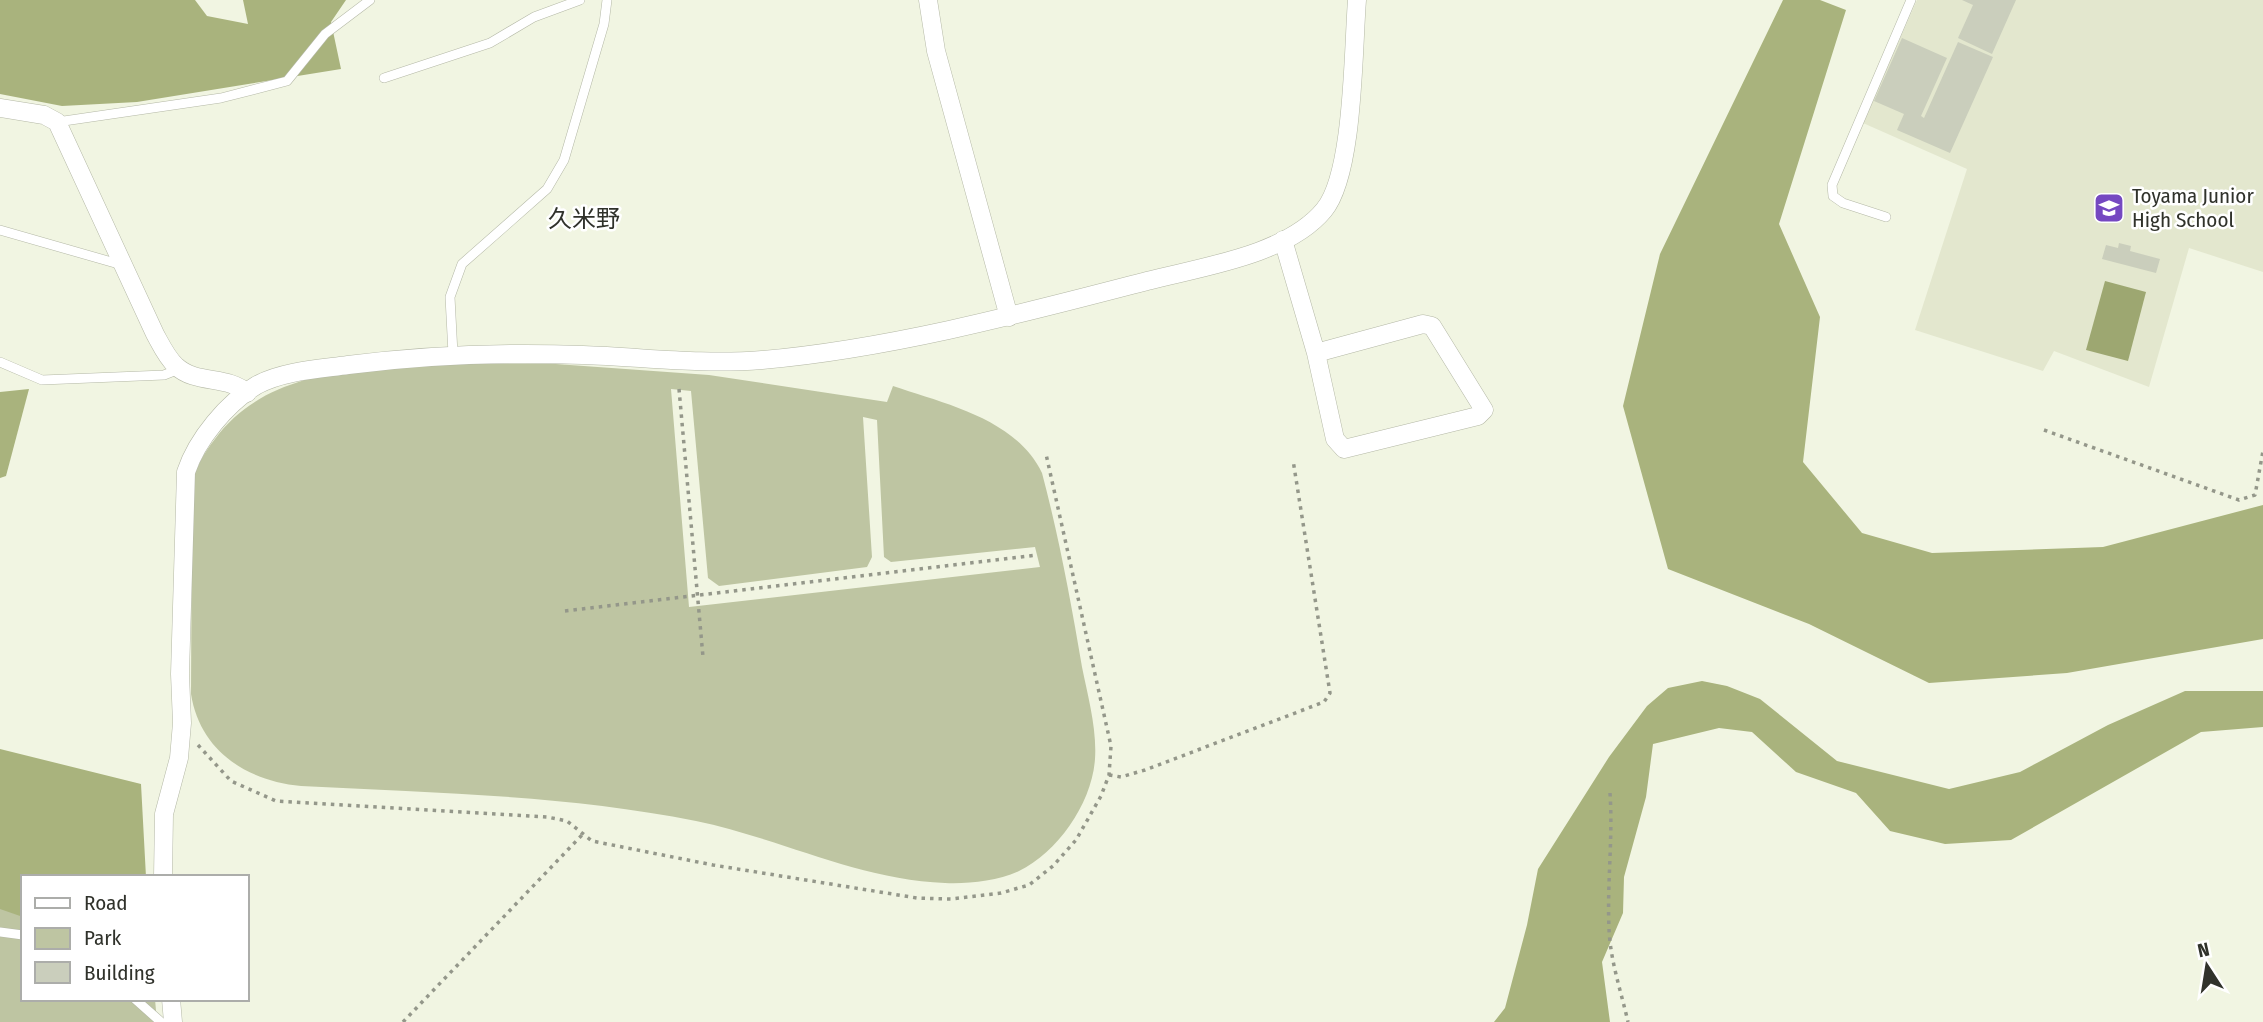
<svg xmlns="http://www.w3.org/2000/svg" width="2263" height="1022" viewBox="0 0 2263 1022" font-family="'Fira Sans Condensed','Noto Sans JP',sans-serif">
<rect width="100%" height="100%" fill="#f1f5e2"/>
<polygon fill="#e3e7ce" points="1917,0 2263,0 2263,272 2189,248 2149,387 2054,351 2043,371 1915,330 1967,169 1863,123"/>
<g fill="#bec5a2" fill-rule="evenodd">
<path d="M471,364H556L709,375L887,402L893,386C946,404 1016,419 1042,473C1059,537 1071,602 1082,667C1088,697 1097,729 1095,759C1092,803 1058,852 1019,871C997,881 968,884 945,883C859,880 779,838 696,821C566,795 434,793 301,786C247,781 200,751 191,694L192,486C195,468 204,453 215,439C272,361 385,368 471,364ZM671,389L691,391L708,578L719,586L867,567L872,557L863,417L877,420L884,557L891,562L1035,547L1040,567L689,607Z"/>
<polygon points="0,838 146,877 23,877 23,999 155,999 157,1022 0,1022"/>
</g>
<g fill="#a9b37d">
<polygon points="0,0 195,0 207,16 248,24 243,0 346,0 331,22 341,69 137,102 62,106 0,94"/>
<polygon points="1783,0 1820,0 1846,10 1779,224 1820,317 1803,462 1862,533 1932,553 2103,547 2263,505 2263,639 2067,673 1929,683 1809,624 1668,569 1623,406 1660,254"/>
<polygon points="29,389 6,476 0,478 0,392"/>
<polygon points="1702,681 1727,686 1760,699 1837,761 1949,789 2020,772 2108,725 2185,691 2263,691 2263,727 2201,732 2011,840 1945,844 1890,831 1856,793 1796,772 1752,732 1719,728 1653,744 1646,797 1624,877 1623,913 1602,962 1610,1022 1494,1022 1505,1008 1527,925 1538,869 1609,757 1647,706 1668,688"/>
<polygon points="0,749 141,784 146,877 23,877 23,917 0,909"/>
</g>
<polygon fill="#9da771" points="2105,281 2146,292 2128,361 2086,350"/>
<g fill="#cacebc">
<polygon points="1962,0 2016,0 1992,54 1958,38 1973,5"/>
<polygon points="1902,38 1947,58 1921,116 1924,118 1958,42 1993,57 1950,153 1897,130 1904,114 1874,101"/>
<polygon points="2119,243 2131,246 2130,251 2160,259 2156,273 2102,259 2106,245 2118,248"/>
</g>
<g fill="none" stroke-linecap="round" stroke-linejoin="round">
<g stroke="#b4b8a6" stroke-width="10">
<g id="lane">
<polyline points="384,78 490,43 534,17 580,0"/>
<polyline points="57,122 221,98 287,81 325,34 370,0"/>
<polyline points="1886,217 1843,203 1833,196 1832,185 1911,0"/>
<polyline points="0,230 122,265"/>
<polyline points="453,354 450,297 462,264 547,189 564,160 604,24 607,0"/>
<polyline points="0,362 42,380 164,375 179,369"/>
<polyline points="0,932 23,935"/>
<polyline points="135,999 161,1022"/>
</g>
</g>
<g stroke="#b4b8a6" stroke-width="19">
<g id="street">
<polyline points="928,0 936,51 1009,317"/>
<path d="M0,108L44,115L57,122L155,334C161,345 167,358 176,366C196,385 228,375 247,393"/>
<polyline points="1283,240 1316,353 1335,439 1344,449 1478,416 1484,410 1432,326 1423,324 1316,353"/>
<path d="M163,877L164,814L179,758L182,723L180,674L186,472C197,439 227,403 257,385C283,371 319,369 348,365C426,355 504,352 583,355C643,357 702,365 762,360C889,349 1024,313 1147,281C1201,267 1287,255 1324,210C1354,174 1353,49 1357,0"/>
<polyline points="171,999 173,1022"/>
</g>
</g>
<g stroke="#94978a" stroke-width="3.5" stroke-dasharray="3.5 5" stroke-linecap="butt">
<polyline points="679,389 703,657"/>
<polyline points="2044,430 2239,500 2255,495 2263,451"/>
<polyline points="565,611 1037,555"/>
<polyline points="198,745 231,781 276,801 547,817 567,821 592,841 713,865 917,898 951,899 1001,893 1029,885 1053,866 1076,840 1101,796 1109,775 1111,746 1046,454"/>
<polyline points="1109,775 1121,777 1145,770 1324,702 1330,693 1293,460"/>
<path d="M1610,793C1613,838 1607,883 1609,928C1610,960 1621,991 1628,1022"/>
<polyline points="403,1022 582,835"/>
</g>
<use href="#lane" stroke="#fff" stroke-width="9"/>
<use href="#street" stroke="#fff" stroke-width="18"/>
</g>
<defs>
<g id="school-square" transform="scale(1.575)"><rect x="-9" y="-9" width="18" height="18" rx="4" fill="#7548c1" stroke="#fff"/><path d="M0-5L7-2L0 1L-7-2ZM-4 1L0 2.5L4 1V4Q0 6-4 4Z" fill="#fff"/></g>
</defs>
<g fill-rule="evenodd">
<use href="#school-square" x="2109" y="208"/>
</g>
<g text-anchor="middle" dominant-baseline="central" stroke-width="5" stroke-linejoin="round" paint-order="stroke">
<g font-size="21" fill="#30322b" stroke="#fff" text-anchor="start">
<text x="2132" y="196">Toyama Junior<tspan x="2132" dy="24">High School</tspan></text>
</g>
<g font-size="24" fill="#30322b" stroke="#fff">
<text x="584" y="219">久米野</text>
</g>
</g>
<rect x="21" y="875" width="228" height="126" fill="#ffffff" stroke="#acadaa" stroke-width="2"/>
<rect x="35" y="898" width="35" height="10" fill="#ffffff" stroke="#acadaa" stroke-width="2"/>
<text x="84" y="910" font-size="21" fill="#30322b">Road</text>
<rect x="35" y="928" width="35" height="21" fill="#bec5a2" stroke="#acadaa" stroke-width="2"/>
<text x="84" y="945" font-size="21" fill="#30322b">Park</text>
<rect x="35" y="962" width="35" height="21" fill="#cacebc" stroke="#acadaa" stroke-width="2"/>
<text x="84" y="980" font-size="21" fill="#30322b">Building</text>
<g transform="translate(2207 966) rotate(348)" stroke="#ffffff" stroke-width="5" paint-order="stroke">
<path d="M0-5L12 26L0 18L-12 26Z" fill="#30322b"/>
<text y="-10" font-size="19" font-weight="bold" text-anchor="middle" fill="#30322b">N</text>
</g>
</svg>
